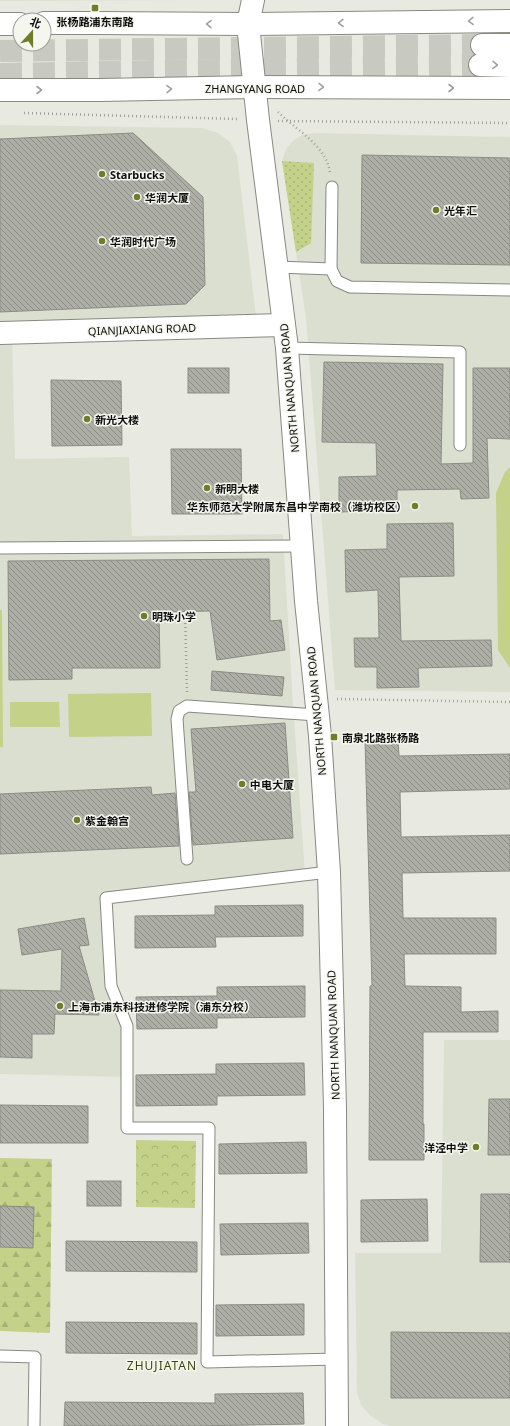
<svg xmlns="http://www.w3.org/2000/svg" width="510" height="1426" viewBox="0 0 510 1426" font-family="'Noto Sans','Noto Sans SC',sans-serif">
<defs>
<pattern id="grass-dots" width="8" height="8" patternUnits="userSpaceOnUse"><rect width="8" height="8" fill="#c3d189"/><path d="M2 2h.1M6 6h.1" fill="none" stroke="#a6b275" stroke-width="1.8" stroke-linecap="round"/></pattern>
<pattern id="forest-firs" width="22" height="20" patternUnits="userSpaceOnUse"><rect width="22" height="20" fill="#c3d189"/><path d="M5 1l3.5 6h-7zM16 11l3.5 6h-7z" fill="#a6b275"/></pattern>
<pattern id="park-crowns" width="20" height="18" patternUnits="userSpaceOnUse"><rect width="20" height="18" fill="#c3d189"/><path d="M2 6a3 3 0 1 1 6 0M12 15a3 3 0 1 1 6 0" fill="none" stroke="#a6b275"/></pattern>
<pattern id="building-back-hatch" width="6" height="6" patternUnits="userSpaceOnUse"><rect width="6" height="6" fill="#adafa7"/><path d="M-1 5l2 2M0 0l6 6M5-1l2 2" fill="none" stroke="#8b8d86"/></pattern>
</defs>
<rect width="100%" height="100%" fill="#e8eae1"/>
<g fill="#dbdfcf">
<polygon points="0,0 200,0 0,1"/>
<polygon points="0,125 202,128 218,133 230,142 237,156 257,325 12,333 15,459 129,457 132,536 283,534 293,704 305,874 106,898 111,985 127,1026 127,1077 0,1074"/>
<polygon points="314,133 510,137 510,692 335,690 306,318 282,161 286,149 294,140 303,135"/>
<polygon points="444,1040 510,1040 510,1426 390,1426 383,1424 371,1416 361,1405 357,1392 355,1253 441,1253"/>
</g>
<polygon fill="url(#grass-dots)" points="282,161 314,163 311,243 296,252"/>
<polygon fill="url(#forest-firs)" points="0,1158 52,1159 50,1333 0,1331"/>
<polygon fill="url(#park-crowns)" points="136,1140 196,1141 195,1208 136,1207"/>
<g fill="#c3d189">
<polygon points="510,467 510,668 498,650 496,493 505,472"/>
<polygon points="0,610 2,610 3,747 0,747"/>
<polygon points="151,693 152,736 69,737 68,694"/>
<polygon points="10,702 59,702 60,727 10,727"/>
</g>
<g fill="url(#building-back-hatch)" stroke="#8b8c85">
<polygon points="133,133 203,197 205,285 186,304 0,312 0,139"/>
<polygon points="362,155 510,158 510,265 361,263"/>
<polygon points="324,362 443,364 441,464 473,463 473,368 510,368 510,439 487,438 489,498 461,499 460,489 397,490 397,510 339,512 339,477 377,476 376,443 322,442"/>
<rect x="188" y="368" width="41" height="25"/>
<polygon points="51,380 121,381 122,445 52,446"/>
<polygon points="171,449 241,449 242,514 172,514"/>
<polygon points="453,523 454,576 399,577 401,641 491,640 492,666 418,668 419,687 377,688 377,667 355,667 354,638 379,638 378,590 346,592 345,550 387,549 387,524"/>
<polygon points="269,559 270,621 281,620 285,650 217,660 210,611 159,612 160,668 72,668 72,679 9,680 8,561"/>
<polygon points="212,671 284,677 282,696 211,690"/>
<polygon points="285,723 293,838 193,845 189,792 196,792 191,729"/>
<polygon points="398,739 399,756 510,754 510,789 400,792 401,837 510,835 510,871 402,873 403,918 496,918 496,954 404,954 405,986 461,987 461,1012 498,1011 498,1032 423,1032 423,1124 424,1124 424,1160 369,1160 370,986 372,986 365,740"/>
<polygon points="151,787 152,795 175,793 179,846 0,854 0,794"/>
<polygon points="303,905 303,936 215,937 216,947 135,948 135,916 215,915 215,906"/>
<polygon points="84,918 89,945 79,946 99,1015 55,1014 54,1034 32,1034 32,1058 0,1057 0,990 61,991 62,949 22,955 18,929"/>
<polygon points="305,986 305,1017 217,1018 217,1028 137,1029 136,997 217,996 217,987"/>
<polygon points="304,1063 305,1095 217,1096 217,1105 136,1106 136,1075 216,1074 216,1064"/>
<polygon points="489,1099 510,1099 510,1155 488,1155"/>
<polygon points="0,1105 88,1106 88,1143 0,1143"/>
<polygon points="306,1142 307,1173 219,1174 219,1144"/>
<rect x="87" y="1181" width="34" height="25"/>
<polygon points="481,1194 510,1194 510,1262 480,1262"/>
<polygon points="427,1199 428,1241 361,1242 361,1200"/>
<polygon points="0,1206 34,1207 33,1248 0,1247"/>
<polygon points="308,1223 309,1253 221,1255 220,1224"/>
<polygon points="66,1241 197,1242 197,1272 66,1271"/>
<polygon points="304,1304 304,1335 216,1336 216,1305"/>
<polygon points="66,1322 197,1323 197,1354 66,1353"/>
<polygon points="391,1332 510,1333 510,1398 391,1398"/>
<polygon points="303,1393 304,1424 196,1426 64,1426 65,1402 215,1403 215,1394"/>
</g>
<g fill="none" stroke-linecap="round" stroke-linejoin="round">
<g stroke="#c8c9c1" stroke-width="22" stroke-dasharray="22 11" stroke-linecap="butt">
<polyline points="0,51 482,45"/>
<polyline points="0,74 480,65"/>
</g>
<g stroke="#878981" stroke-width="13">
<g id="service">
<polyline points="277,267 331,269 337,281 350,287 510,290"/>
<polyline points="331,269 332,187"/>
<polyline points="287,348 460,352 460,445"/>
<polyline points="0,548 302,546"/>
<polyline points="187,859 177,719 179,711 187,706 317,715"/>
<polyline points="329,872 106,898 111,986 127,1026 127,1128 209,1128 207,1362 337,1359"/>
<polyline points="0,1356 35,1357 34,1426"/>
</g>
</g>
<g stroke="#878981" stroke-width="24">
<polyline id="minor" points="0,333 284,325"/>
</g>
<g stroke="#878981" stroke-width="24">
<polyline id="tertiary" points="253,0 248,24 258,120 287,348 306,601 320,736 329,872 335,1109 337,1426"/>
</g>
<g stroke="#878981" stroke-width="24">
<g id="secondary">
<polyline points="44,23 94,23 248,24 510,21"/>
<polyline points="0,24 20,24"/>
<polyline points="482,45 510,45"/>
<polyline points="480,65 510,66"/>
<polyline points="0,90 101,90 254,87 510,88"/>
</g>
</g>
<g stroke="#9ea099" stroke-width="2.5" stroke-dasharray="1 3" stroke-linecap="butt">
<path d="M278,112C296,130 327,146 330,173"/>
<polyline points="24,113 237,119"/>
<polyline points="278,121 510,123"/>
<polyline points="185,611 187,692"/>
<polyline points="337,699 510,702"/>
</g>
<use href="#service" stroke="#fff" stroke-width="11"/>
<use href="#minor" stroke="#fff" stroke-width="22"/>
<use href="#tertiary" stroke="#fff" stroke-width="22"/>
<use href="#secondary" stroke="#fff" stroke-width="22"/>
</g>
<defs><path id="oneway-chevron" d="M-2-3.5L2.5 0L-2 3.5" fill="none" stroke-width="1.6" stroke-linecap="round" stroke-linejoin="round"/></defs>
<g stroke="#9fa09f">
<use href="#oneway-chevron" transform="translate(471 21) rotate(179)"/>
<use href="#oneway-chevron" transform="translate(341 23) rotate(179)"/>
<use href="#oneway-chevron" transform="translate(209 24) rotate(-179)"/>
<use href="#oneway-chevron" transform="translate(495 65) rotate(2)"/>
<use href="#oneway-chevron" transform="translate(321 87) rotate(1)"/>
<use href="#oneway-chevron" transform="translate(451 88)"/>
<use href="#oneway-chevron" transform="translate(169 89) rotate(-1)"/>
<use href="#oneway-chevron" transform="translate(39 90)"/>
</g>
<g fill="#6f7c29" stroke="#f5f7ef" stroke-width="1.5">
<rect x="91" y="4" width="8" height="8" rx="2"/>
<circle cx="102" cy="174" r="4"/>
<circle cx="137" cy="197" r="4"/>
<circle cx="436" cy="210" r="4"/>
<circle cx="102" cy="241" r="4"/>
<circle cx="87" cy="419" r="4"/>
<circle cx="207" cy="488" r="4"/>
<circle cx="415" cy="506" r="4"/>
<circle cx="144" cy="616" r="4"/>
<rect x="330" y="733" width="8" height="8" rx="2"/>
<circle cx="242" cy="784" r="4"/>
<circle cx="77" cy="820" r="4"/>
<circle cx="60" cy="1006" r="4"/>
<circle cx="476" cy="1147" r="4"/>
</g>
<g text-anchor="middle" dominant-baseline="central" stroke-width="3" stroke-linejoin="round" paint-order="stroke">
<g font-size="11" font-weight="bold" fill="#10110e" stroke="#f5f7ef" text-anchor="start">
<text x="95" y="21" text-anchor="middle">张杨路浦东南路</text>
<text x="110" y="174">Starbucks</text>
<text x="145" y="197">华润大厦</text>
<text x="444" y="210">光年汇</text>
<text x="110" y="241">华润时代广场</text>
<text x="95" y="419">新光大楼</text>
<text x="215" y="488">新明大楼</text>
<text x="407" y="506" text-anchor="end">华东师范大学附属东昌中学南校（潍坊校区）</text>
<text x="152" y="616">明珠小学</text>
<text x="342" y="737">南泉北路张杨路</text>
<text x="250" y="784">中电大厦</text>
<text x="85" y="820">紫金翰宫</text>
<text x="68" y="1006">上海市浦东科技进修学院（浦东分校）</text>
<text x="468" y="1147" text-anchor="end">洋泾中学</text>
</g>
<g font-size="11" fill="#10110e" stroke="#f5f7ef">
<text x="255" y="88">ZHANGYANG ROAD</text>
<text transform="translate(142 329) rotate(-2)">QIANJIAXIANG ROAD</text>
<text transform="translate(289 388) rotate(-95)">NORTH NANQUAN ROAD</text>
<text transform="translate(316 711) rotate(-95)">NORTH NANQUAN ROAD</text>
<text transform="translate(333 1035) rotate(-92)">NORTH NANQUAN ROAD</text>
</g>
<g font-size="12" letter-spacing="1" fill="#3e460a" stroke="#f5f7ef">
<text x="162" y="1365">ZHUJIATAN</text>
</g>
</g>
<g transform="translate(32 32) rotate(21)"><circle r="19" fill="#f5f7ef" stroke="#999b95"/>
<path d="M0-3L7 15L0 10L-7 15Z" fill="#6f7c29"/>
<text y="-6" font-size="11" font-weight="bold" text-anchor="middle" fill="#10110e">北</text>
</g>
</svg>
